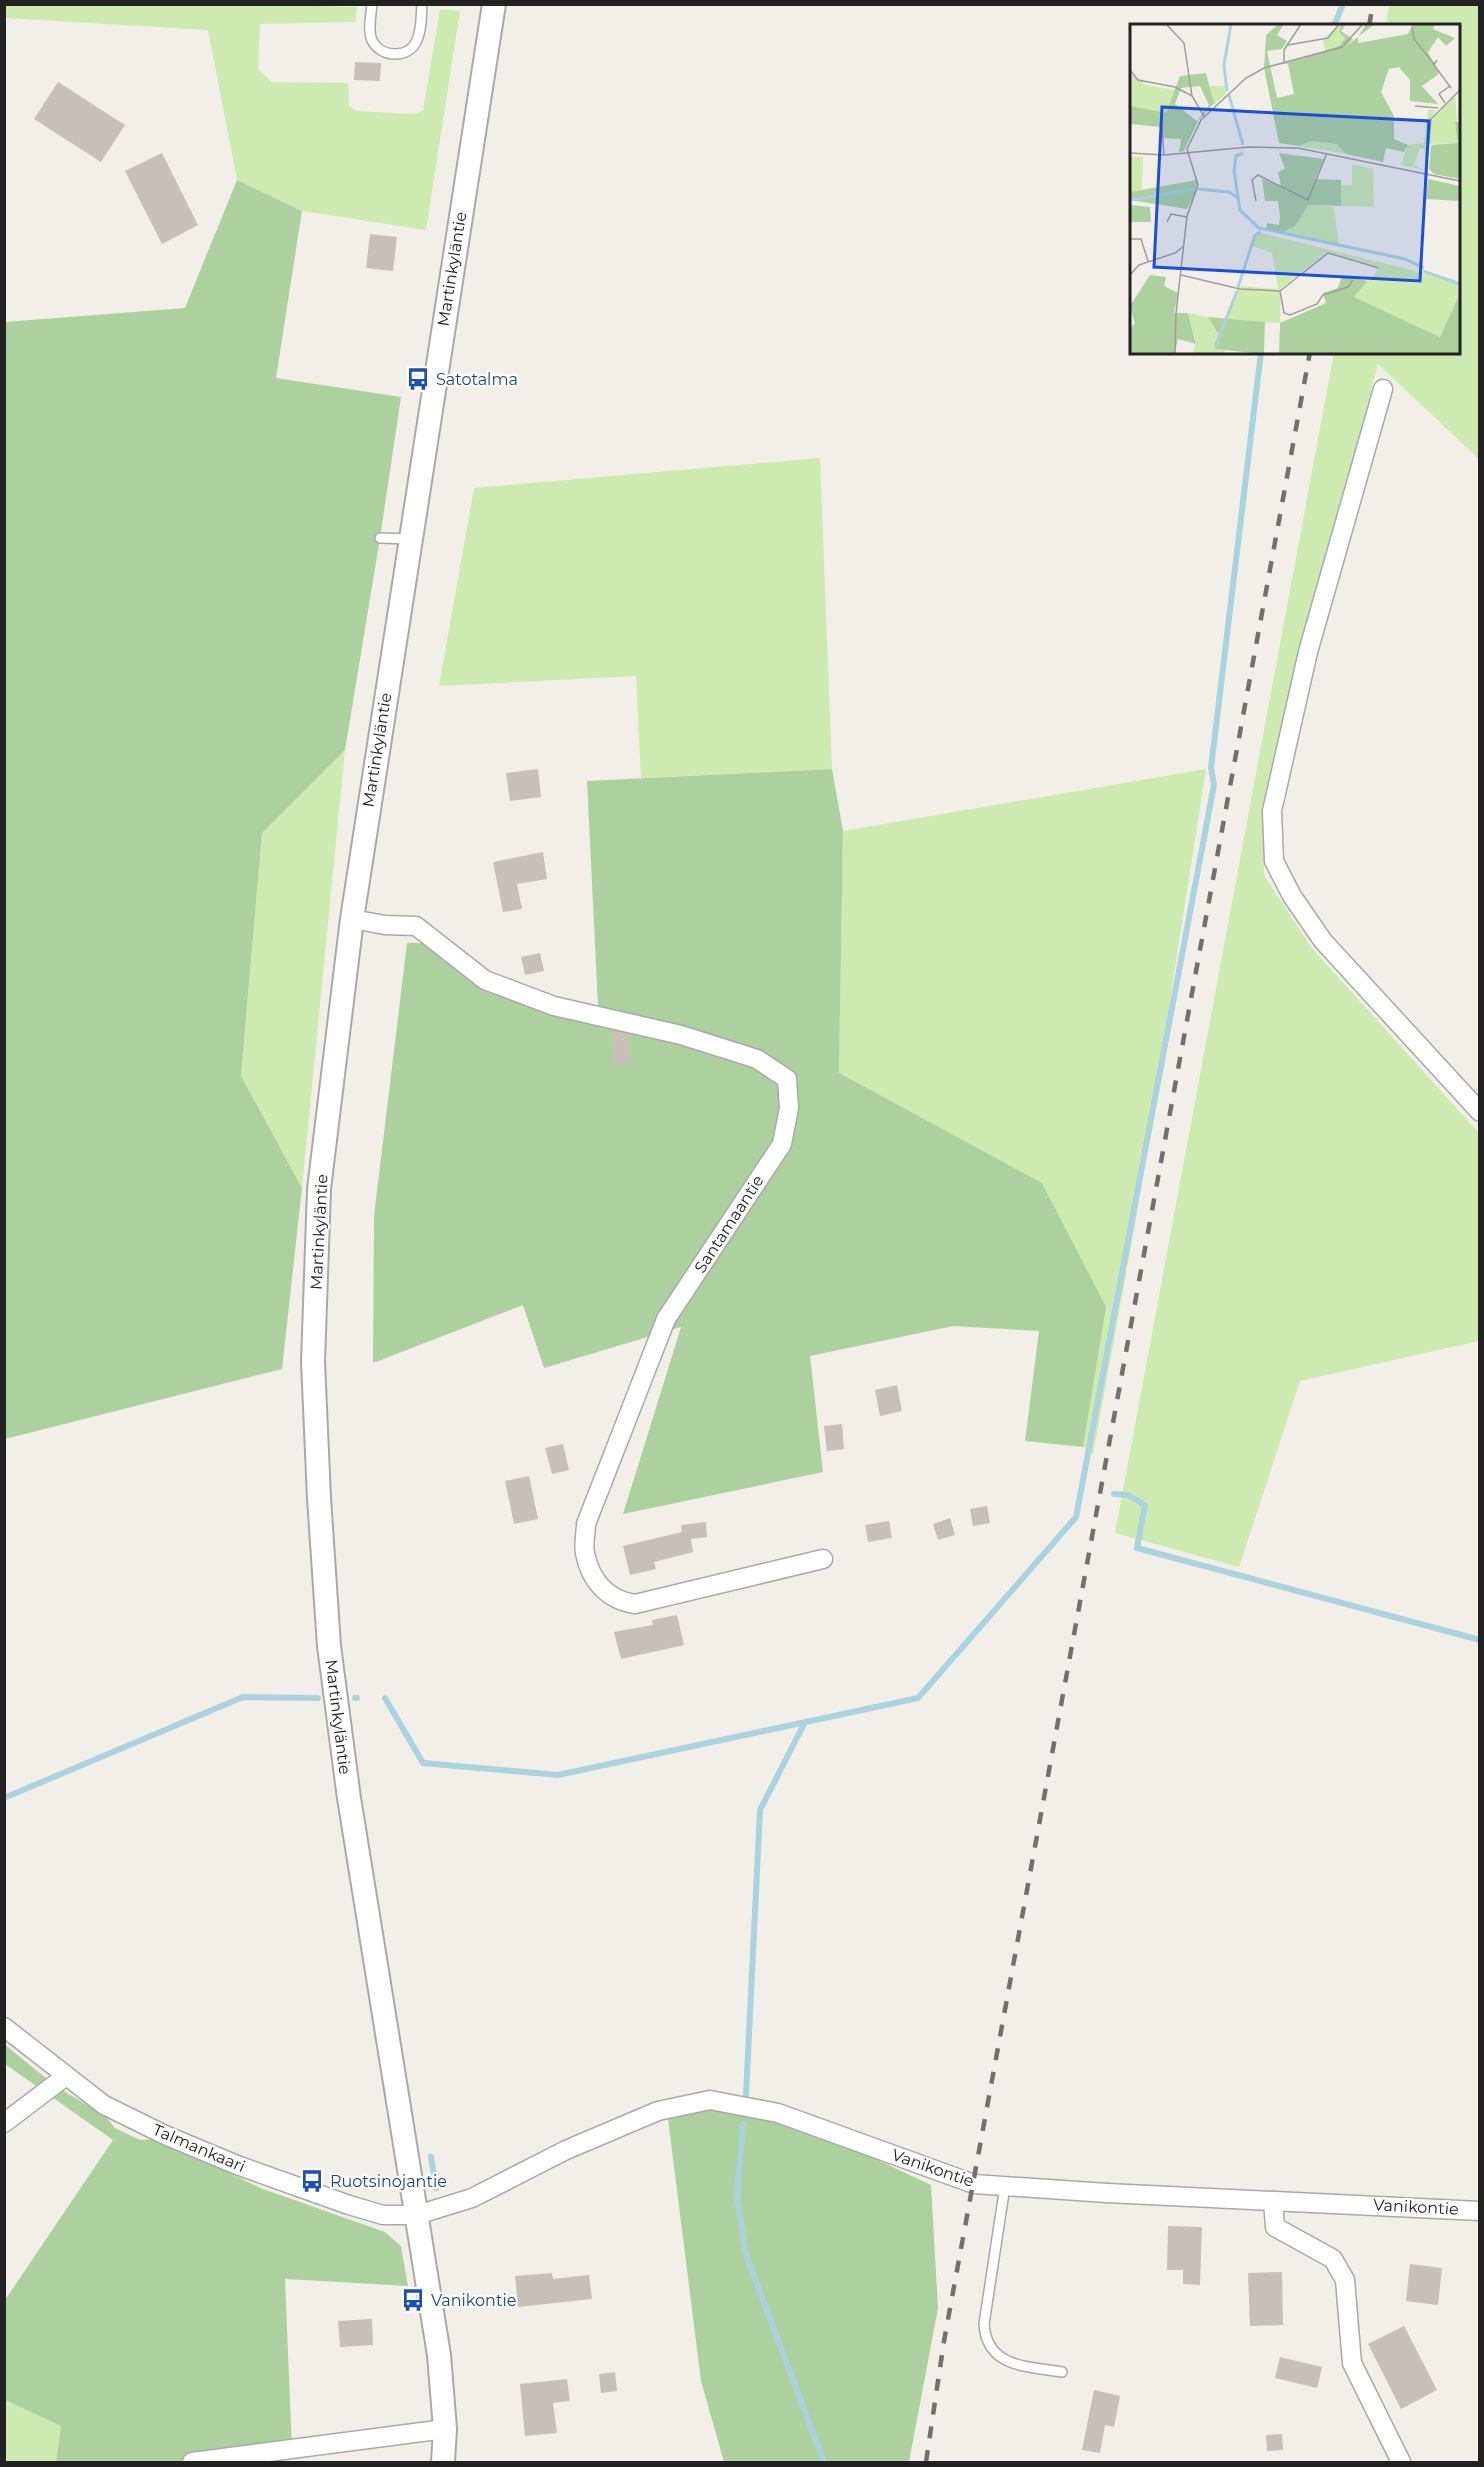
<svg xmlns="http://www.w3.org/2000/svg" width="1484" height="2467" viewBox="0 0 1484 2467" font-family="Montserrat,sans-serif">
<rect width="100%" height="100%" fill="#f2efe9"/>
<g fill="#cdebb0">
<polygon points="220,4 357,7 356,22 260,24 258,68 271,82 348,83 349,106 357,111 415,114 423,110 440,9 460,11 426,230 302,211 237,180 208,30 5,18 4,5"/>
<polygon points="1389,5 1479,5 1479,459 1378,364 1262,807 1264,875 1311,947 1479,1133 1479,1341 1300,1381 1239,1567 1115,1533 1334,353 1458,352 1458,26 1386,25"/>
<polygon points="820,458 832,769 641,778 636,676 439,686 474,488"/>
<polygon points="345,750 302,1188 241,1076 262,832"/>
<polygon points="1206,769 1135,1225 1093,1455 1083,1447 1105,1307 839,1073 843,831"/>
<polygon points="5,2400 61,2426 56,2462 5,2462"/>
</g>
<g fill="#add19e">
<polygon points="237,180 302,211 276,378 401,397 380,538 345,750 262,833 241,1076 302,1188 282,1369 5,1439 5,322 185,308"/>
<polygon points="832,769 843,831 839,1073 1042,1183 1106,1307 1083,1447 1025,1441 1039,1331 953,1326 810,1356 823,1472 623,1514 681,1327 544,1368 523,1305 373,1363 374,1216 407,943 424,943 482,990 549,1014 599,1026 587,781"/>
<polygon points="4,2044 57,2087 105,2116 115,2128 140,2140 157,2139 263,2189 385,2232 401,2246 408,2286 285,2279 292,2449 192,2462 56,2462 61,2426 5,2400 5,2300 113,2140 5,2064"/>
<polygon points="710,2100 778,2113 931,2185 938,2308 909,2462 724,2462 701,2381 668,2119 658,2111"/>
</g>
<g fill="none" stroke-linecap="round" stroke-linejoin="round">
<g stroke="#aad3df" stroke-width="6">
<polyline points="1334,26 1343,4"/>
<polyline points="1114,1494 1128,1495 1145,1505 1137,1548 1480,1640"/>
<polyline points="355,1698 357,1698"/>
<polyline points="385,1698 423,1763 558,1775 918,1698 1076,1517 1214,785 1211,768 1261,352"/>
<polyline points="4,1798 243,1697 318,1698"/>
<polyline points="746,2095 760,1810 805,1722"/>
<polyline points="743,2124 737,2196 746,2255 824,2462"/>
<polyline points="431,2157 436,2188"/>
</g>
</g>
<g fill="#c7bfb8">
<polygon points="355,62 381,63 380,81 354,80"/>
<polygon points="58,82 125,125 101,162 34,119"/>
<polygon points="162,153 198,225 162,244 125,171"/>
<polygon points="370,234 397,237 393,271 366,268"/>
<polygon points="538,769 541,797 510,801 506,773"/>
<polygon points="543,852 547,879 517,884 522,909 503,912 493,862"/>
<polygon points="540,953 544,971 525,975 521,957"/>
<polygon points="619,1032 629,1035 631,1064 614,1065 612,1033"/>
<polygon points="897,1385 902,1411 880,1416 875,1390"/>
<polygon points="842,1424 844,1449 827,1451 824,1426"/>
<polygon points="563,1444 569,1470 552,1474 545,1448"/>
<polygon points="529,1476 538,1519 514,1524 505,1481"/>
<polygon points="987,1506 990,1523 973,1526 970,1509"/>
<polygon points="950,1518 955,1535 938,1540 933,1524"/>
<polygon points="889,1521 892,1538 868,1542 865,1525"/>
<polygon points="706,1522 707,1537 691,1539 693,1552 654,1562 656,1569 630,1575 623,1546 682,1532 681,1525"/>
<polygon points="677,1615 684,1645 621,1659 614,1632 653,1625 652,1620"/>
<polygon points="1168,2226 1202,2227 1200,2285 1183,2284 1183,2270 1167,2270"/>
<polygon points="1410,2264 1442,2268 1438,2305 1406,2301"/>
<polygon points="1282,2272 1283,2325 1250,2326 1248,2273"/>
<polygon points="552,2273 553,2279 589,2275 592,2299 518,2307 515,2276"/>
<polygon points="372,2319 373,2345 340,2347 338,2321"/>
<polygon points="1404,2326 1437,2390 1401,2409 1368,2344"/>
<polygon points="1280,2357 1322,2367 1317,2388 1275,2378"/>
<polygon points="615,2372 617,2391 601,2393 599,2374"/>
<polygon points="567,2379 570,2401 553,2403 557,2433 525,2436 520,2384"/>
<polygon points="1094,2390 1120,2396 1114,2427 1105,2425 1100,2453 1082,2450"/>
<polygon points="1282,2434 1283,2450 1267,2451 1266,2435"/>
</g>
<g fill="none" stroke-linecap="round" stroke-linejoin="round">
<g stroke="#a9a9a9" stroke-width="12">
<g id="service">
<path d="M372,4C371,15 367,33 373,42C381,57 408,59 416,42C422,31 421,16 422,4"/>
<polyline points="380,538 411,539"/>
<path d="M1005,2186L984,2324C987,2368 1027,2366 1062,2372"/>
</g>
</g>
<g stroke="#a9a9a9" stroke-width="21">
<g id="minor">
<polyline points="1383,389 1308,652 1272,811 1274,861 1292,896 1323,941 1480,1112"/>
<path d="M352,919L385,925L416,926L485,980L554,1006L681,1035L757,1059L787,1079L789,1108L782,1144L666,1319L586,1524C586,1533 583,1544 585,1553C590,1580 607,1600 635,1604L823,1559"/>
<polyline points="4,2027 104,2105 165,2135 237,2165 349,2205 383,2215 417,2215 472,2198 566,2150 658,2111 710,2100 778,2113 974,2184 1107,2193 1480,2211"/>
<polyline points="4,2123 66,2076"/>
<polyline points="1273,2201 1275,2227 1333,2259 1345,2280 1352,2363 1401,2462"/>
<polyline points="192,2462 445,2429"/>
</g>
</g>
<g stroke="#a9a9a9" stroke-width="26">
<polyline id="tertiary" points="443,2462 445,2429 439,2355 349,1798 329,1646 319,1498 313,1362 319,1189 352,919 494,4"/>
</g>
<use href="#service" stroke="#fff" stroke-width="9"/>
<use href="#minor" stroke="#fff" stroke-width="18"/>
<use href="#tertiary" stroke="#fff" stroke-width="22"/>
<g stroke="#707070" stroke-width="4.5" stroke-dasharray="12 12" stroke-linecap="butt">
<polyline points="1369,26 1373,4"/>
<polyline points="926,2462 944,2341 1310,352"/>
</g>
</g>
<defs>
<g id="bus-bare" transform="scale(1.8)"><path d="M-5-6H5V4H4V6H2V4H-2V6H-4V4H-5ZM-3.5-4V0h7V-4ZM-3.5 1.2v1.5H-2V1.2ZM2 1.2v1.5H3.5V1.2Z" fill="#1a4fb4" stroke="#fff" stroke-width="2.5" paint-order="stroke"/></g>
</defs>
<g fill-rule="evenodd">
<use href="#bus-bare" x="418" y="379"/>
<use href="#bus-bare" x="312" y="2181"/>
<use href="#bus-bare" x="413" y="2300"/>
</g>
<g text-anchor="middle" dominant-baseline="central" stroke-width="4.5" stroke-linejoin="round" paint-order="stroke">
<g font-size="16" fill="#222" stroke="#fff">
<text transform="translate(452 269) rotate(-81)">Martinkyläntie</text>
<text transform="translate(377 750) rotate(-81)">Martinkyläntie</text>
<text transform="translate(729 1224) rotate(-57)">Santamaantie</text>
<text transform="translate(319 1232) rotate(-87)">Martinkyläntie</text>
<text transform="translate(338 1717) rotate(83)">Martinkyläntie</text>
<text transform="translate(199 2148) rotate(23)">Talmankaari</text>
<text transform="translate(933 2168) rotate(19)">Vanikontie</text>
<text transform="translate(1416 2207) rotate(3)">Vanikontie</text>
</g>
<g font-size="16" fill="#164399" stroke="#fff" text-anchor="start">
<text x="436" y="379">Satotalma</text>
<text x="330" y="2181">Ruotsinojantie</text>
<text x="431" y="2300">Vanikontie</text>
</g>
</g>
<g transform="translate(1130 24)">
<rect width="330" height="330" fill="#f2efe9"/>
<path d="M211,0L209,8L215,14L209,22L195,28L193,15ZM0,52L14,56L12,60L46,66L36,90L0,82ZM79,62H95L96,70L84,81ZM325,72L329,119L297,120L296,135L294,125L290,124L284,141L295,146L271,141L278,121L294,119L298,86H306L299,98V104L303,95ZM181,117L207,120L216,130L169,122ZM0,133H13L12,165L0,168ZM222,140L243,145L244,183L211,182V161H222ZM178,181L204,183L209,223L135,206L151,209ZM127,208L330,258V269L310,313L224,273L251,243L197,228L151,264L150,299L96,297L108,262L148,265L142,229L122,222ZM58,289L78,293L89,311L86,325L95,324L94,330H63L66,317Z" fill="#cdebb0"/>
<path d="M149,0H154L147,11L157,17L152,25L137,27L147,74L164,70L158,40H154L209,22L215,14L209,8L211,0H216L211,7L223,15L216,22L228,13L236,0H245L228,13V19L278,10L283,0H305L303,5L325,14L316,22L308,13L298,28L309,50L292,62L308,80L280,77V56L269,43L259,45L251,68L264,92V115L278,121L274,128L256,124L253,138L216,130L207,120L181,117L169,122L149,119L134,44L136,11ZM76,49L84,79L68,97L54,127L49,128L51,115L33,114L31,103L0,100V82L36,89L50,52ZM70,62L79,81L67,97L45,80L51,64ZM325,98H330V155L304,150L299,145L301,121L328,119ZM149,129L194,135L185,155L211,156V182L178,181L165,202L151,209L136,205L137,199L149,201L150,192L148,177H135L132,155L151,162L148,148L155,145ZM298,155L330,162V177L296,175ZM67,156L66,169L57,185L0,176V168ZM0,181L20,183L21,198H0ZM20,251L36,253L34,262L48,269L44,289H58L66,320L48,315L45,329L0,330V303L5,300L0,282ZM212,252L238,257L224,273L310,313L330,269V330H149L150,299L196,279L193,269L208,264ZM78,293L135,298L134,330L85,325L89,311Z" fill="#add19e" fill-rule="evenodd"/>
<path fill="none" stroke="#aad3df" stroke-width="3" d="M97,67L94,41L101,0M99,71L113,121M113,129L106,132L104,147L110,186L129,204L275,235L294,244M68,165L99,168L108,174M0,176L65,165M293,247L330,260M108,263L125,211L131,208M85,323L107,267"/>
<path fill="none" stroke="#9f9d99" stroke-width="1.5" d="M36,0L54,19L62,72L74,92M282,3L284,15L304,40M158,21L198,14L209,0M307,36L304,41L321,64M154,40V26L171,0M0,46L8,56L45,63L62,72M315,79L309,70L320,62M285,82L308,84M32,103L34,131M0,129L34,131L119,123L168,124L330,157M296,150L301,95L330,66M126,177L122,156L128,151L178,176L197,129M37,198L41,190L57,193M0,215H11L18,237M0,251L9,241L45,229L54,222M51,251L110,265L150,267M150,267L198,229L249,244M150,267L154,289L160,291L187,280L193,271L218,263L223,256M45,330L46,289L57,192L68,161L57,125L71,96L116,54L134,44L212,23L233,0"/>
<path fill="#1d4ed8" fill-opacity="0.15" stroke="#1d4ed8" stroke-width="3" d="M32,83L299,97L290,257L24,243Z"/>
<rect width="330" height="330" fill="none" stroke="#222" stroke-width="3"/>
</g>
<rect width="1484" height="2467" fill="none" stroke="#222222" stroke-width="12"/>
</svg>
